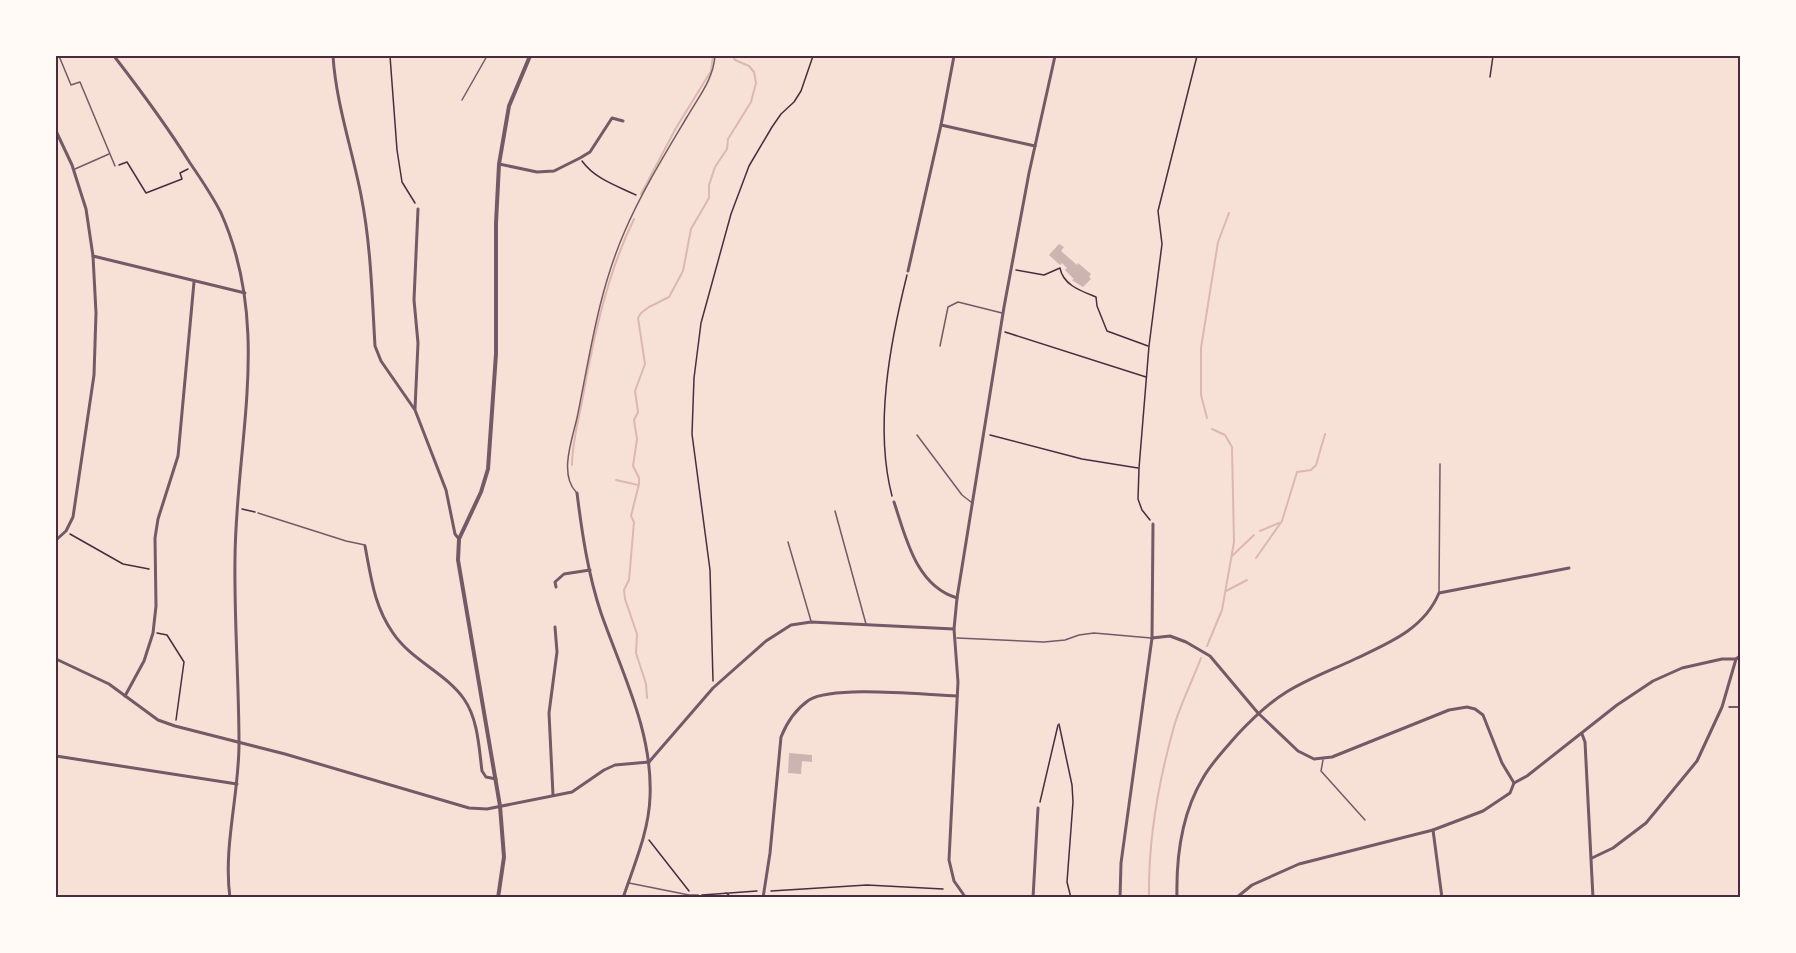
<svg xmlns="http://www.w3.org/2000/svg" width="1796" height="953" viewBox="0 0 1796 953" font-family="'Alegreya Sans',sans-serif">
<rect width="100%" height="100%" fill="#f7e1d7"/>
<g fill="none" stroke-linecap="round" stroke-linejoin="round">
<g stroke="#dcb8b0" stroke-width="2">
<polyline points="641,194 676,128 711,71 713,56"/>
<polyline points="1207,418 1201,395 1201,348 1218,242 1229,213"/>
<path d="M572,465C572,442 579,419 583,396C594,336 607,274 634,219"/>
<polyline points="616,480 638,485"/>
<polyline points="1260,531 1279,523"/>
<polyline points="1232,556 1254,535"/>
<polyline points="1256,558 1282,521 1297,472 1311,470 1316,465 1325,434"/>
<polyline points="1226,591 1247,580"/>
<polyline points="1207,646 1222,610 1234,542 1232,447 1225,435 1212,429"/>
<polyline points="647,698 646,684 636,653 637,634 625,599 624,590 629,580 634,522 631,516 639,484 639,478 633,466 637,439 634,420 638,412 635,391 645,364 638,318 641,313 649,307 669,297 683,271 691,229 709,198 709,185 715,167 727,149 728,139 751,102 756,83 754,72 749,66 735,60 733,56"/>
<path d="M1149,898C1148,839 1159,779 1175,723C1182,701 1193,679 1201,658"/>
</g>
</g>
<g fill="#ccb4b1">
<polygon points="1059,244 1064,247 1061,251 1077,265 1078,263 1091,274 1089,277 1091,279 1083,287 1072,280 1074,279 1065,270 1067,268 1062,263 1060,265 1049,255"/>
<polygon points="789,753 812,755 812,762 802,761 801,774 788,773"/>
</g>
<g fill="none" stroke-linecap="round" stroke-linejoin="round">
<g stroke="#4a2c40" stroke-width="1.5">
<polyline points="390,56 397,150 402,182 415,203"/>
<polyline points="1490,77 1493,56"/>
<path d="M582,161C595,179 617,186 636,195"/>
<polyline points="119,165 127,162 146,193 182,179 180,173 188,169"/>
<path d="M1016,270L1044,275L1060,268C1063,285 1081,291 1096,297L1097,306L1107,331L1148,346"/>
<polyline points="1005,332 1146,377"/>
<polyline points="990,435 1082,459 1138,468"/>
<path d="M892,496C874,427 890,343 907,275"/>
<polyline points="242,509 255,512"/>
<polyline points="1150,520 1142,510 1138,499 1139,468 1149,346 1162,244 1158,211 1197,56"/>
<polyline points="70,534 123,564 149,569"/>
<polyline points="157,633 167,635 184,662 176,720"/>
<polyline points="713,681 710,570 692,434 694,378 701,323 731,214 749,166 772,127 781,114 794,102 801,91 813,56"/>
<polyline points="1729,707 1740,707"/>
<polyline points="1059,724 1072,785 1073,802 1067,882 1071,898"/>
<polyline points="1040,802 1058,725"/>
<polyline points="649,840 689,891"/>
<polyline points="771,891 867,885 943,889"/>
<polyline points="726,893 733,898"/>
<polyline points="702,895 757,891"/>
</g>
<g stroke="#755966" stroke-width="1.5">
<polyline points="59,56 71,85 80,82 115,166"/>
<polyline points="462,100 487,56"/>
<polyline points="75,169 109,154"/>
<polyline points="940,346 948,307 958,302 1002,313"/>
<polyline points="917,435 962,495 971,502"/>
<path d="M576,492C559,474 572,440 577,418C590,355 598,293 624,233C641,193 665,154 687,117C699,96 713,80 715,56"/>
<polyline points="835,511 866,624"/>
<polyline points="258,513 346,541 365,545"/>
<polyline points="788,542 811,621"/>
<polyline points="1439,592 1440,464"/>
<polyline points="957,638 1044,642 1065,640 1079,635 1094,633 1151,638"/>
<polyline points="1323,760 1321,771 1365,820"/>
<polyline points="629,883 689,895 698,895 700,898"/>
</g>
<g stroke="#755966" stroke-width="3">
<path d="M114,56C141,91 167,126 190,163C201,179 212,195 221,213C272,327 236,440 235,558C234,620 239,682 239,744C239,795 223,847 230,898"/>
<path d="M333,56C336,103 352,149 361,195C371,245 372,296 375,346L381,361L415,410L446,490L455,534L459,539"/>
<polyline points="941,125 1035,146"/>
<polyline points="56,131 72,165 86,209 93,256 96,313 94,375 73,517 66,531 56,540"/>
<polyline points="499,164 537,172 554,171 580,158 590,152 612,118 623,121"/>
<polyline points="93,256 245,293"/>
<polyline points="908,271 941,125 954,56"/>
<polyline points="415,409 418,343 414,300 418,209"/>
<path d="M577,493C582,533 588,574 601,613C622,673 653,732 650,797C649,831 634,865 623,898"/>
<path d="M894,502C906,538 916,586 957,598"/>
<path d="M365,546C371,577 374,606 393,633C411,660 446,673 464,699C478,719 479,748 482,771L486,777L496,779"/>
<polyline points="556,587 555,582 564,574 590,570"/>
<polyline points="1152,638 1170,636 1186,642 1210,656 1258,713 1298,751 1314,759 1332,757 1449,710 1467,707 1475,709 1483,715 1502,763 1514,783"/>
<polyline points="56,659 109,684 158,720 175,726 285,754 469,808 487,809 572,792 604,770 615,765 649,762"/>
<polyline points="125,696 144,661 153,633 156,606 155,538 158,519 178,456 194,282"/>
<polyline points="1582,734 1585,742 1593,898"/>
<polyline points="56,756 237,784"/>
<polyline points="649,762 713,688 766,641 791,625 811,622 954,629"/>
<polyline points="553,795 549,713 557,652 555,627"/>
<polyline points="1433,830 1442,898"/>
<polyline points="1592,858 1613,848 1646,823 1697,761 1722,707 1736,659"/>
<path d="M763,898L770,853L781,737C787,722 796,709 809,700C835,685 924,695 957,696"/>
<polyline points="966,898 954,881 949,860 958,682 954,629 957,598 1004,307 1029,173 1055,56"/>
<polyline points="1033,898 1038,808"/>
<polyline points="1120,898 1121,863 1152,638 1153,524"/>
<path d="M1177,898C1176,857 1182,813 1203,778C1212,762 1225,749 1237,735C1252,719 1267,704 1285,693C1307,679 1332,670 1355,659C1389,643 1424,629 1439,593L1569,568"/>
<polyline points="1236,898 1252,885 1299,864 1433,830 1483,811 1510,793 1514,783 1527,776 1617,705 1653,681 1682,668 1722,659 1736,659 1740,656"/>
</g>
<polyline stroke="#755966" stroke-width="4" points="498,898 504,857 500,806 458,560 459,539 481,492 488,469 496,354 496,223 499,164 509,106 530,56"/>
</g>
<rect width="1796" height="953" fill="none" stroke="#fffaf5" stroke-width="114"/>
<rect x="57" y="57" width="1682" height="839" fill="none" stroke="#4a2c40" stroke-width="2"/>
</svg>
